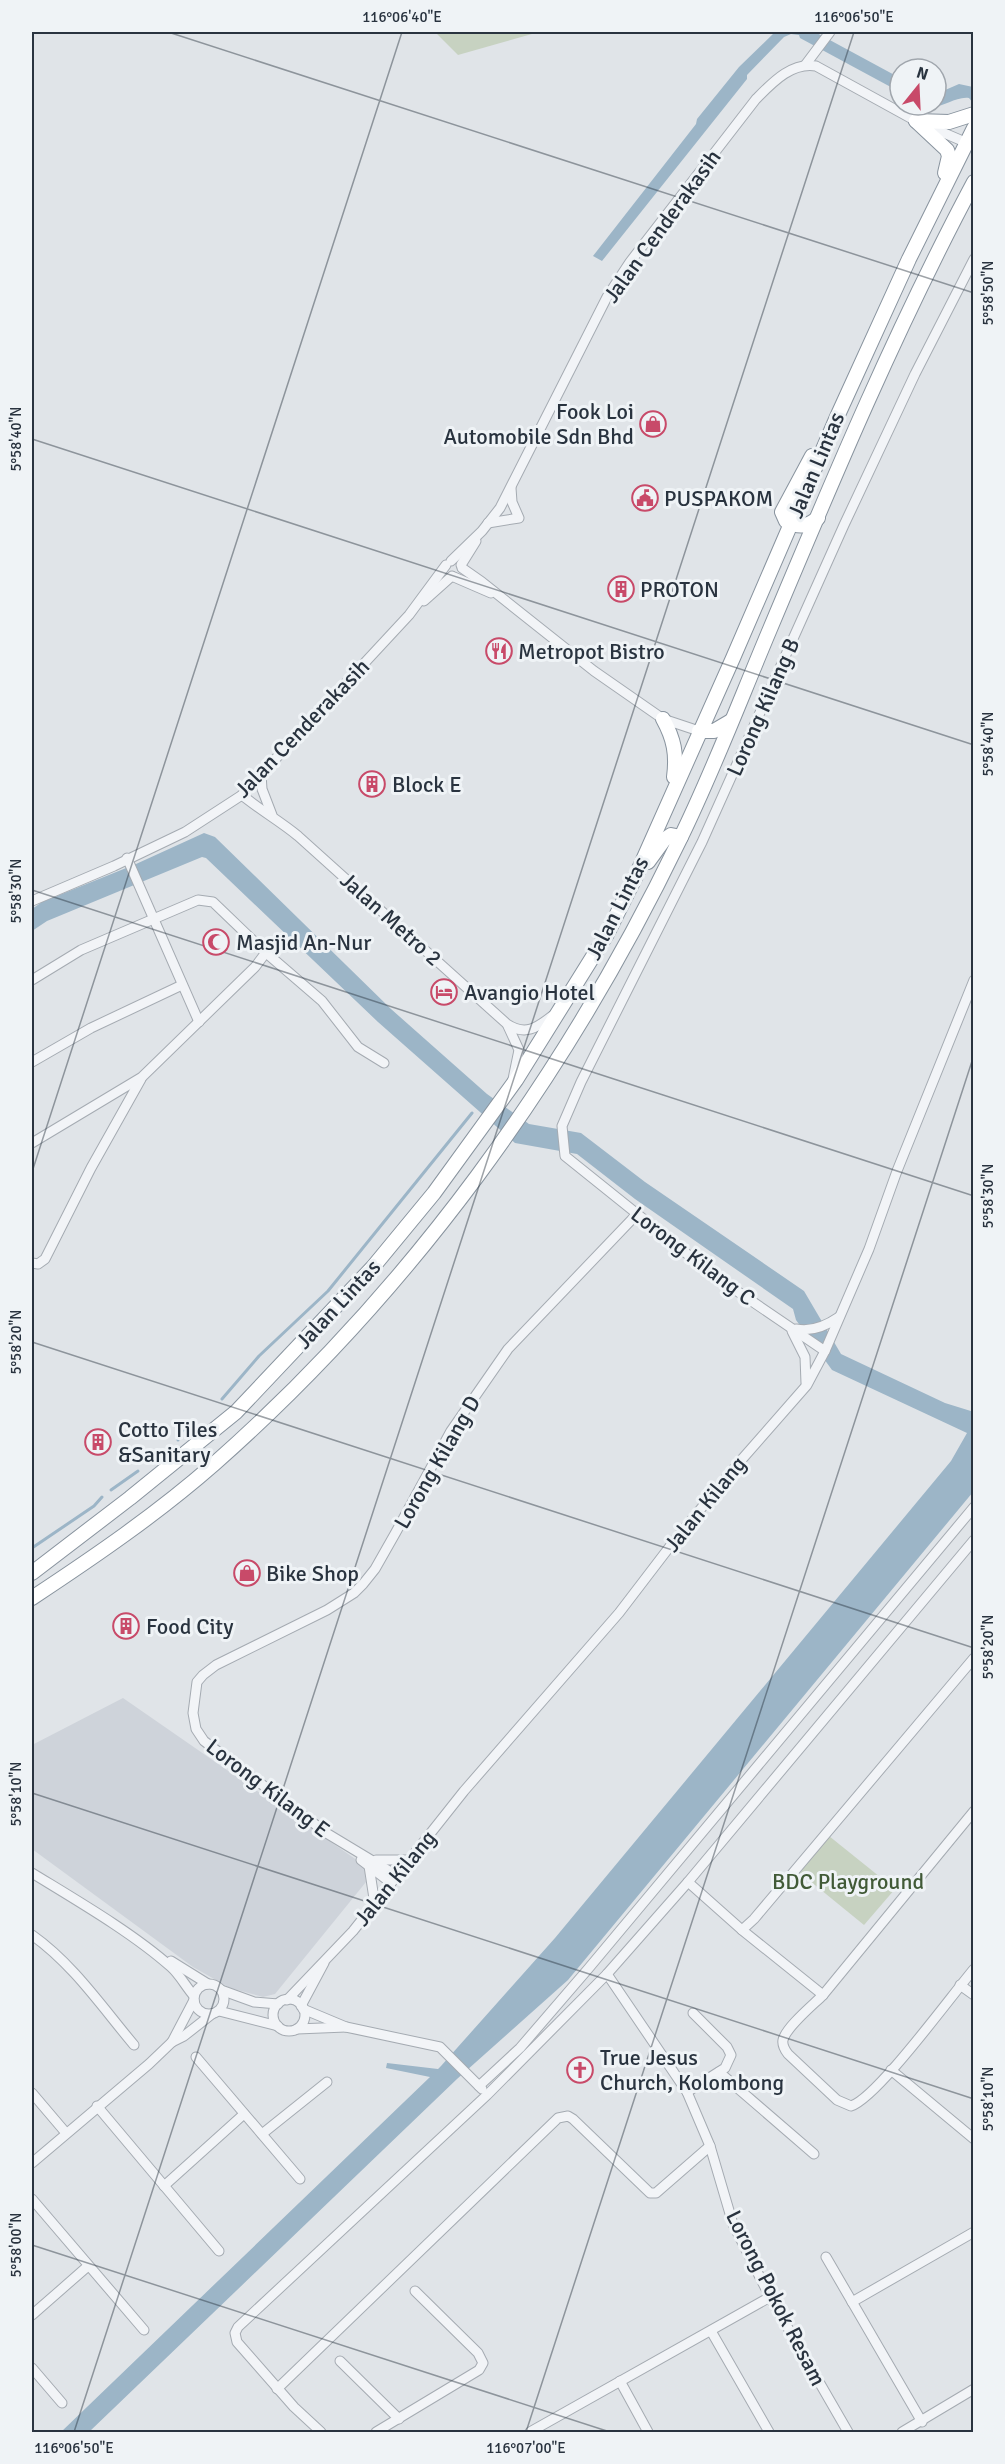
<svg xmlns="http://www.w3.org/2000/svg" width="1005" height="2464" viewBox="0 0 1005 2464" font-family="Signika,sans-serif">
<rect width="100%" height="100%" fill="#e0e4e8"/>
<polygon fill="#ced3da" points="123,1698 364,1865 366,1882 275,1994 263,1997 230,1988 193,1967 32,1849 32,1745"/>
<g fill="#c7d2c1">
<polygon points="435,32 539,32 458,55"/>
<polygon points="829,1836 895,1889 864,1925 799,1872"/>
</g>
<g fill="#9cb5c7">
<polygon points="775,32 815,32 900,78 900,92 800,38 799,35 791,34 784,37 747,75 747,79 602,261 593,256 696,124 697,119 739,67"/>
<path d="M959,84L973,87V103L969,98C953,96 940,112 925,105H936V94Z"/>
<polygon points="204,833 215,837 391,1009 487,1094 529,1124 581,1133 645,1182 804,1291 841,1354 945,1403 974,1412 973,1492 568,1980 457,2079 89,2432 61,2432 430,2077 386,2068 387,2063 438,2069 441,2066 555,1938 951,1461 967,1433 832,1370 796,1320 793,1309 635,1199 577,1154 515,1143 378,1022 206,858 202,857 47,921 32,931 32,909 42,902 136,864"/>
</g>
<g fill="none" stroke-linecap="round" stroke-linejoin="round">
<g stroke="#9cb5c7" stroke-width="3">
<polyline points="222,1399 259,1356 328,1291 472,1113"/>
<polyline points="178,1440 178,1435 193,1421"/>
<polyline points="111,1490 138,1471"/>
<polyline points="32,1548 94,1506 102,1497"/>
</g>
<g stroke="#a5abb2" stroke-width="11">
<g id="minor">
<polyline points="806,64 830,32"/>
<polyline points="488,523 519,518 512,502 511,488"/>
<path d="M451,561L482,531L500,508L607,297L630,262L756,99C772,83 791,62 816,66L916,121L965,142"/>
<polyline points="461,565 476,541"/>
<polyline points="462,568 482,582 594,671 663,719 699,731"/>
<polyline points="454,577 491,593"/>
<polyline points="424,601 452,576"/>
<polyline points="261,774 262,789 272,815"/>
<path d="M242,795C260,810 280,821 298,836L507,1024C525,1036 537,1028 552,1016"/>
<polyline points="127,858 199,1022"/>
<polyline points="32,901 114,866 185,832 242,795 409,615 446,565"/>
<polyline points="264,951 322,1001 358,1047 384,1063"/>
<polyline points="32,980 81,950 198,900 213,902 264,951 264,955 255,967 142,1077 32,1143"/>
<polyline points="508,1026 519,1050 513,1079"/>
<polyline points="32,1062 91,1028 182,985"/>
<polyline points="32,1263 38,1264 45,1259 91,1168 141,1079"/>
<path d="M796,1329C811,1332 826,1326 839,1317"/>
<polyline points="792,1331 805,1357 806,1383"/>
<polyline points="825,1351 712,1274 565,1156 562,1126 581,1082 702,842 844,525 915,374 974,259"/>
<polyline points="361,1860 391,1883"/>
<polyline points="376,1860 409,1860"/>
<polyline points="369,1866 375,1905"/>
<path d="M32,1873C76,1900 133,1933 171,1967C180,1975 186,1987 194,1996"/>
<polyline points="396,1875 328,1834 204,1741 196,1729 193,1713 197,1682 203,1675 216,1665 327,1610 354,1593 363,1584 375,1569 396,1532 451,1431 508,1349 637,1214"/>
<path d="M688,1882L742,1930L823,1995C813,2005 786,2027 783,2040C782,2045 785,2050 788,2054L837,2100L851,2106C877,2098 951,1996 974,1969"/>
<polyline points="742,1930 754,1919 974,1658"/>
<path d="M32,1935C73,1964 102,2007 134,2045"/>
<polyline points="171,1961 208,1984"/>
<polyline points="607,1974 687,2092 710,2146 733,2224 770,2297 848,2432"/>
<circle cx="209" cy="1999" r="15"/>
<polyline points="960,1985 974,1995"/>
<polyline points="221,1990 254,2002 278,2004"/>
<polyline points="823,1995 974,1811"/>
<circle cx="289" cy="2015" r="16"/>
<polyline points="287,2000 353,1931 464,1791 619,1613 671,1545 736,1466 807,1385 825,1351 869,1249 897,1171 974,980"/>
<polyline points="301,2006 324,1963"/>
<polyline points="303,2009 346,2027 440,2047 482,2089"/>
<polyline points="219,2011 278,2026"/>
<polyline points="297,2029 346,2027"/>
<polyline points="172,2042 184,2036 212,2014"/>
<polyline points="196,2057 300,2179"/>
<polyline points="891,2070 974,2139"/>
<polyline points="719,2072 814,2154"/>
<polyline points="479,2086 520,2048 588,1969 974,1507"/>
<polyline points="687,2092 725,2068 731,2055 727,2047 693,2013"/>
<polyline points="32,2093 66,2133"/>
<polyline points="97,2106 219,2251"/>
<polyline points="262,2134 327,2082"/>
<polyline points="32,2163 149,2064 172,2042 194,2000"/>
<polyline points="164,2186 244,2114"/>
<polyline points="32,2199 144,2330"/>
<polyline points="826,2257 922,2422"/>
<polyline points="852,2302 974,2232"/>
<polyline points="32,2315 88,2266"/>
<polyline points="711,2331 769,2432"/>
<polyline points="340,2361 399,2419"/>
<polyline points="32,2368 62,2403"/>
<polyline points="620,2381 648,2432"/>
<polyline points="277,2389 558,2118 568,2116 573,2119 650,2193 656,2193 710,2146"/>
<polyline points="321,2432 294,2407 237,2342 235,2333 238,2327 487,2095 607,1974 688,1882 974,1540"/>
<polyline points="376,2432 479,2370 483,2363 478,2353 415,2291"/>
<polyline points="530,2432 770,2297"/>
<polyline points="902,2432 974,2389"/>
</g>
</g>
<g stroke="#88939e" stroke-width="16">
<g id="highway">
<polyline points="916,121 947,150 949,156 945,173"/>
<polyline points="916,121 949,122 974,114"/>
<path d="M812,456L782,512L786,521C799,528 807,527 818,518"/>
<path d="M663,719C674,739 677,754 674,777"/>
<polyline points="699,731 714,731 731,721"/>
<polyline points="648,862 664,840 671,835 681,837"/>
<polyline points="32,1573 130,1498 236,1412 373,1267 434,1193 516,1080 607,934 635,878 733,658 837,417 909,259 974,128"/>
<path d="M32,1598C94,1557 157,1514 214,1464C410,1291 565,1077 679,841C711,776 737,708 765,641C830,486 895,330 974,182"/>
</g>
</g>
<use href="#minor" stroke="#f2f4f7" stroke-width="9"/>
<use href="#highway" stroke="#fff" stroke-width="14"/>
</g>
<path fill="none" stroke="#29333f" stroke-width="1.5" stroke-opacity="0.45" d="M168,32L974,293M32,439L974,745M32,890L974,1196M32,1172L402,32M32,1342L974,1648M32,1793L974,2099M32,2245L610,2432M74,2432L854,32M526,2432L974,1055"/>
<defs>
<g id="shop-ring" transform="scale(1.35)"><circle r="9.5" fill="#eff3f6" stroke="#c84a69" stroke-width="1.5"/><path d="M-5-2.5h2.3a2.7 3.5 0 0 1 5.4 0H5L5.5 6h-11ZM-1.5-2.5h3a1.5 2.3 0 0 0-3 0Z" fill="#c84a69"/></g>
<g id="civic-ring" transform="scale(1.35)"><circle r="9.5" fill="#eff3f6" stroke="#c84a69" stroke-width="1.5"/><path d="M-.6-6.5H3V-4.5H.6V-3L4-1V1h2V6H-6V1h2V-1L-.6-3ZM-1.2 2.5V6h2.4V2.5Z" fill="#c84a69"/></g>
<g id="building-ring" transform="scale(1.35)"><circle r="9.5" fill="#eff3f6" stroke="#c84a69" stroke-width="1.5"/><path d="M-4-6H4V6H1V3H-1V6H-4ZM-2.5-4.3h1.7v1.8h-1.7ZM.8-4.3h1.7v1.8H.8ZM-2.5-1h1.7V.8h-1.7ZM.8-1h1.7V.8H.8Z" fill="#c84a69"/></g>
<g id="restaurant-ring" transform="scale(1.35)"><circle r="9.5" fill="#eff3f6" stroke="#c84a69" stroke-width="1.5"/><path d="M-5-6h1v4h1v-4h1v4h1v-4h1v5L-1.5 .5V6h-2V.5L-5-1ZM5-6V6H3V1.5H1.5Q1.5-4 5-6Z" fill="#c84a69"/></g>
<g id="mosque-ring" transform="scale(1.35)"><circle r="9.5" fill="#eff3f6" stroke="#c84a69" stroke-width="1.5"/><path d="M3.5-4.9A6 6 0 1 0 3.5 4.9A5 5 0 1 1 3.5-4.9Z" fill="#c84a69"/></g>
<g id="hotel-ring" transform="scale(1.35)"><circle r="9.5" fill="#eff3f6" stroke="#c84a69" stroke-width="1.5"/><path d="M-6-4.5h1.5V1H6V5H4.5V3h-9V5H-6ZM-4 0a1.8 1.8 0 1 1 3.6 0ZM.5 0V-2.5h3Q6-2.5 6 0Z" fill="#c84a69"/></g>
<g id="church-ring" transform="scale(1.35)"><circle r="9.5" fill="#eff3f6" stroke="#c84a69" stroke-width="1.5"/><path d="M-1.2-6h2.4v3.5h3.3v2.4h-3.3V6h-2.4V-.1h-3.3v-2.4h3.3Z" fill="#c84a69"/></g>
</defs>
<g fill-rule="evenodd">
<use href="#shop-ring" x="653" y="424"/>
<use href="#civic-ring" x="645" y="498"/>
<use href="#building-ring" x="621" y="589"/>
<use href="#restaurant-ring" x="499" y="651"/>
<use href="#building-ring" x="372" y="784"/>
<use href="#mosque-ring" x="216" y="942"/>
<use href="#hotel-ring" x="444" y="992"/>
<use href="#building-ring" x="98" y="1442"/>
<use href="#shop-ring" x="247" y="1573"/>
<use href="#building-ring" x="126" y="1626"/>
<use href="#church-ring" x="580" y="2070"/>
</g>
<g text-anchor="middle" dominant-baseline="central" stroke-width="6" stroke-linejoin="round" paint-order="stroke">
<g font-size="22" fill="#29333f" stroke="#eff3f6">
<text transform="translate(662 226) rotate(-54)">Jalan Cenderakasih</text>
<text transform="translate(816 465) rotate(-67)">Jalan Lintas</text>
<text transform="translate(763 707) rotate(-66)">Lorong Kilang B</text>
<text transform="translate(302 728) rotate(-46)">Jalan Cenderakasih</text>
<text transform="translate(617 908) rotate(-63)">Jalan Lintas</text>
<text transform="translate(391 919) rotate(42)">Jalan Metro 2</text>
<text transform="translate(693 1256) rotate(37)">Lorong Kilang C</text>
<text transform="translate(338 1304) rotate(-47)">Jalan Lintas</text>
<text transform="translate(437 1462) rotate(-60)">Lorong Kilang D</text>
<text transform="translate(705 1504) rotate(-51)">Jalan Kilang</text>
<text transform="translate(268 1788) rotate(37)">Lorong Kilang E</text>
<text transform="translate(395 1878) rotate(-51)">Jalan Kilang</text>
<text transform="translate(776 2298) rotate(63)">Lorong Pokok Resam</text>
</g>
<g font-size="22" fill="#29333f" stroke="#eff3f6" text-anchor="start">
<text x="634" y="411" text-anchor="end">Fook Loi<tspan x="634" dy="25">Automobile Sdn Bhd</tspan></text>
<text x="664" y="498">PUSPAKOM</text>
<text x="640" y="589">PROTON</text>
<text x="518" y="651">Metropot Bistro</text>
<text x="392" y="784">Block E</text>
<text x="236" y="942">Masjid An-Nur</text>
<text x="464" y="992">Avangio Hotel</text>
<text x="118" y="1429">Cotto Tiles<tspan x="118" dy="25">&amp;Sanitary</tspan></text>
<text x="266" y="1573">Bike Shop</text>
<text x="146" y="1626">Food City</text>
<text x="600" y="2057">True Jesus<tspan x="600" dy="25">Church, Kolombong</tspan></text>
</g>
<g font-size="22" fill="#415a37" stroke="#eff3f6">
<text x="848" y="1881">BDC Playground</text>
</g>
</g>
<rect width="1005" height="2464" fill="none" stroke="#eff3f6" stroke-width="66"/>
<g transform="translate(918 87) rotate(18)"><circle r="28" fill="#eff3f6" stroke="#a0a6ad" stroke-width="1.5"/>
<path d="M0-4.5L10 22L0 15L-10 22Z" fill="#c84a69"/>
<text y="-9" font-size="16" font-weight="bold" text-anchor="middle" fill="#29333f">N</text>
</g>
<rect x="33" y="33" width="939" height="2398" fill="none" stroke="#29333f" stroke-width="2"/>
<g font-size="15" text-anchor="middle" fill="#29333f">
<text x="402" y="22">116°06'40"E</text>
<text x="854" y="22">116°06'50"E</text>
<text transform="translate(988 293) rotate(-90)" y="5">5°58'50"N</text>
<text transform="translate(16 439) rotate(-90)" y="5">5°58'40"N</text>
<text transform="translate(988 744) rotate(-90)" y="5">5°58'40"N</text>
<text transform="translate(16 891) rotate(-90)" y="5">5°58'30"N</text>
<text transform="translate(988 1196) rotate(-90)" y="5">5°58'30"N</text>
<text transform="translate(16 1342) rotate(-90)" y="5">5°58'20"N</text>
<text transform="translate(988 1647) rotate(-90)" y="5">5°58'20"N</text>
<text transform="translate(16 1794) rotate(-90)" y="5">5°58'10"N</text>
<text transform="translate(988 2099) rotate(-90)" y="5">5°58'10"N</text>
<text transform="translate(16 2245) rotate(-90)" y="5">5°58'00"N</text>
<text x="74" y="2453">116°06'50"E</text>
<text x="526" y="2453">116°07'00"E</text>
</g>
</svg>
